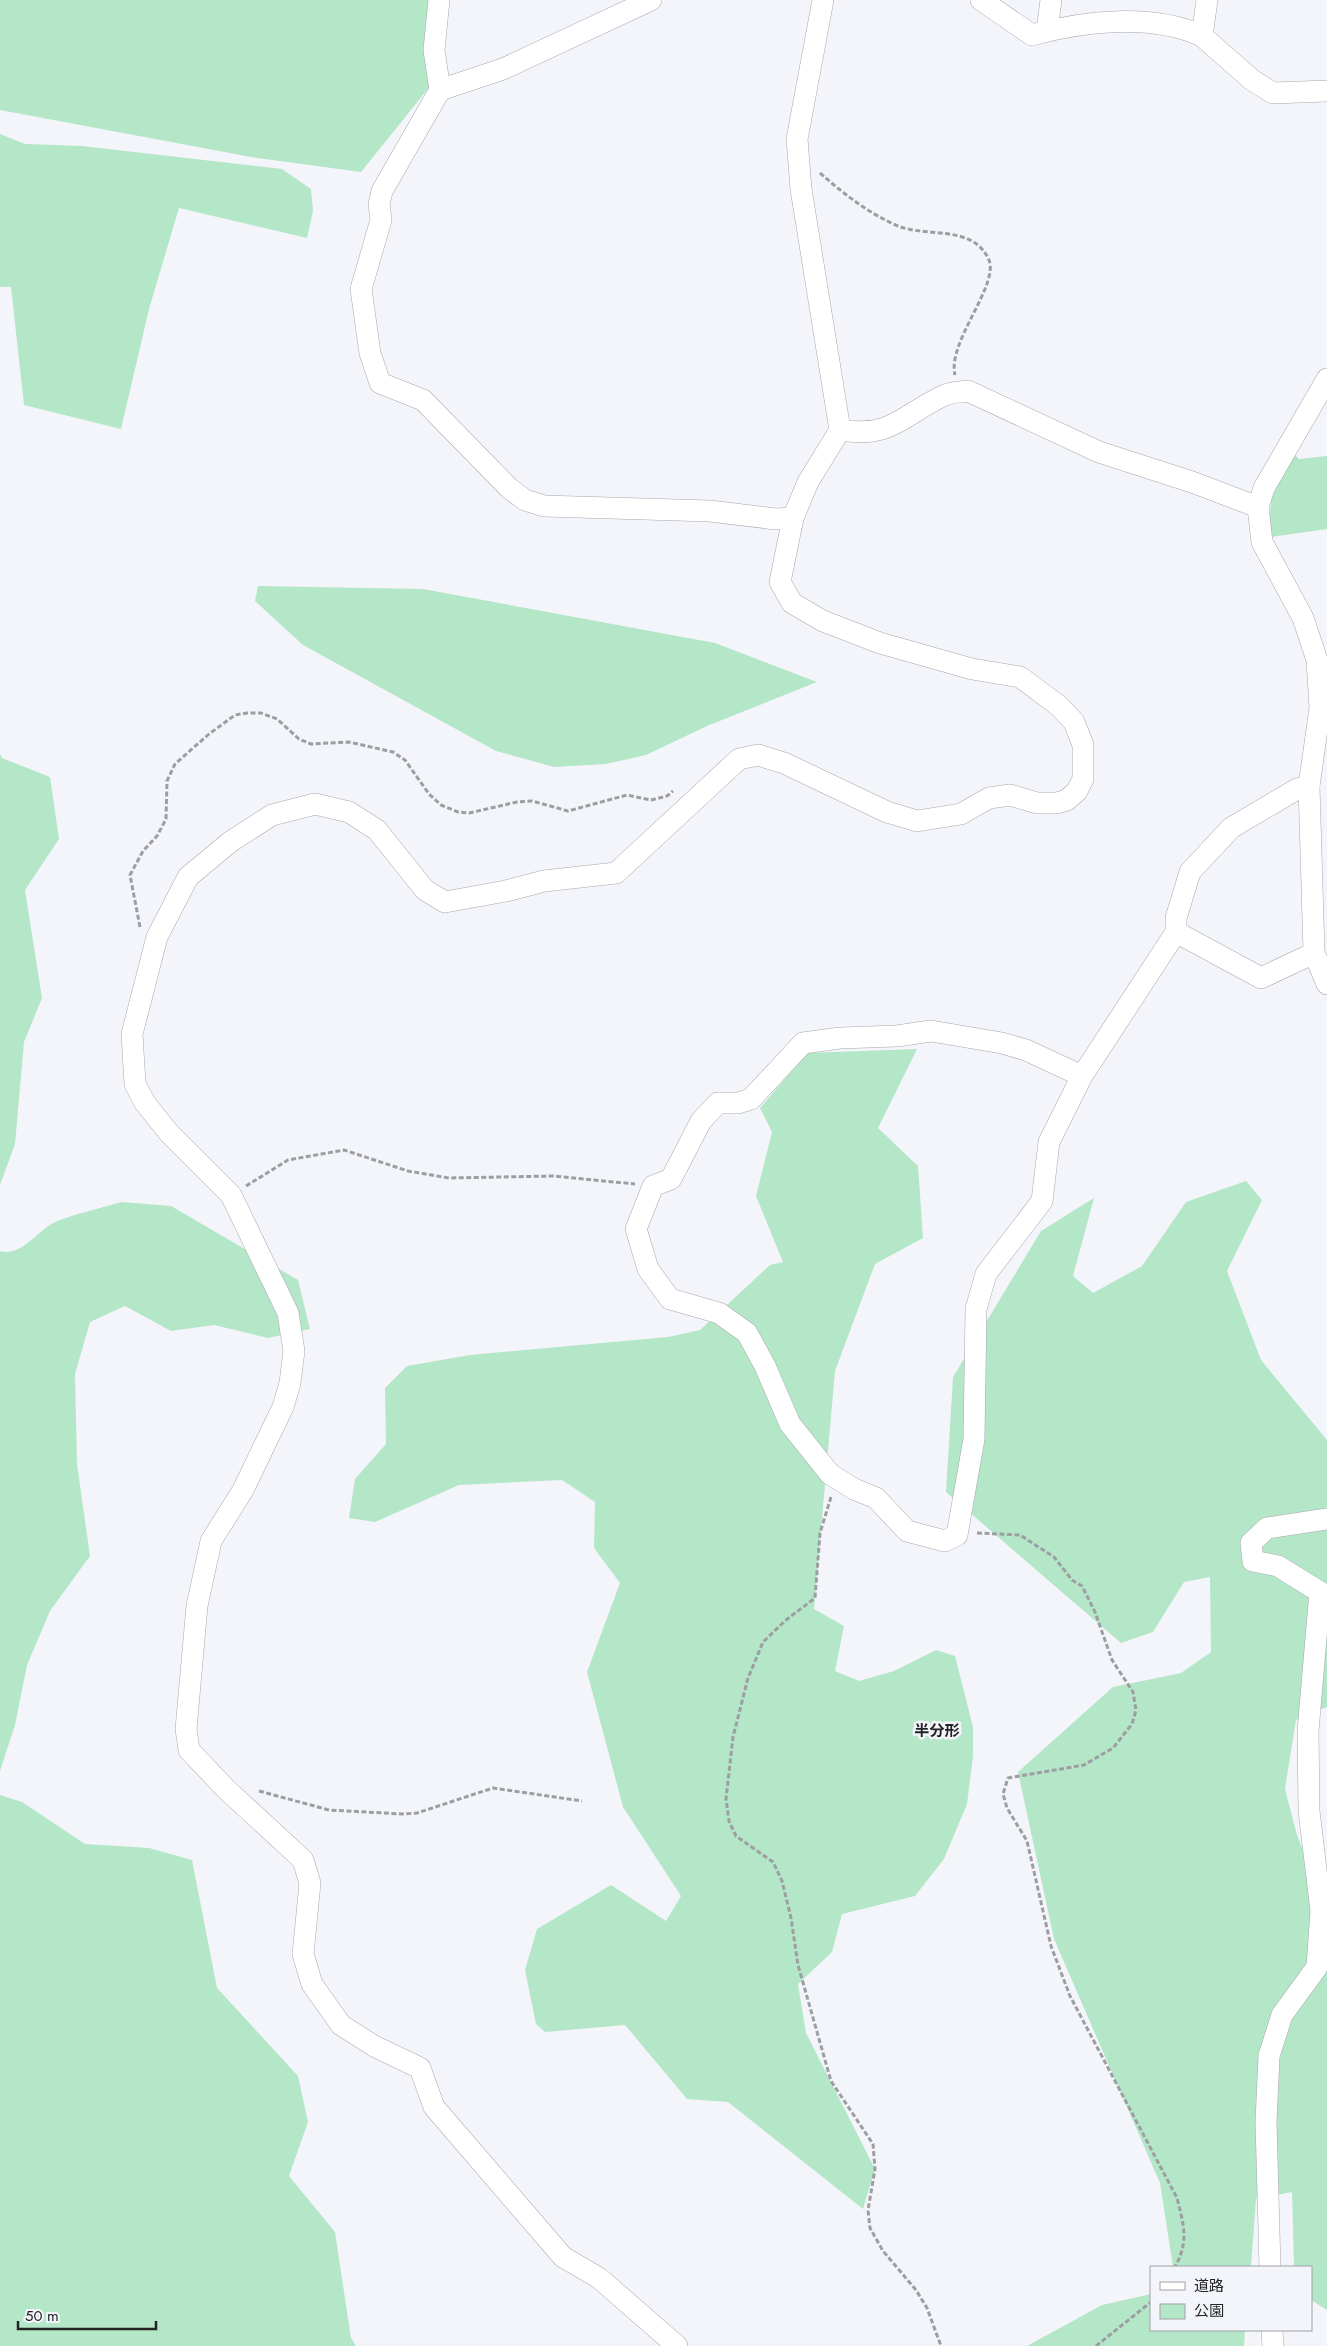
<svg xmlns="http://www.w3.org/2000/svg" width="1327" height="2346" viewBox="0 0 1327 2346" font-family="Jost,'Noto Sans JP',sans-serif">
<rect width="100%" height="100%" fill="#f4f5fa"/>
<g fill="#b4e6c8">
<polygon points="0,0 431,0 431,85 361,172 251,157 0,110"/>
<polygon points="0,134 25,144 82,146 282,169 311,189 313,211 307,238 179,208 149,309 121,429 24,405 11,287 0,287"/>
<path d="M1295,455L1299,459L1327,456V529L1271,537C1267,495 1274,490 1295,455Z"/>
<polygon points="258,586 423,589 715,643 817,682 707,726 646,755 606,764 554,767 496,751 303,645 255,601"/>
<polygon points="0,754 2,758 50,777 59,839 25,890 42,998 24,1042 15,1144 0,1185"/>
<polygon points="917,1049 878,1128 918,1166 923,1238 875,1264 835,1371 814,1609 844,1626 835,1671 859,1681 894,1671 936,1650 955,1656 973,1727 973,1756 967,1804 944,1859 915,1896 842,1914 832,1952 798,1984 806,2033 875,2169 863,2209 728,2102 687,2099 625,2025 545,2032 536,2024 525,1970 537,1929 611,1885 666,1921 681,1896 623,1807 587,1672 620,1583 594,1548 595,1502 562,1480 459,1485 375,1522 349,1518 355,1479 386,1444 385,1388 407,1366 470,1355 668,1337 700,1330 770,1265 783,1262 756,1196 772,1132 760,1108 807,1053"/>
<polygon points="1246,1181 1262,1200 1227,1271 1261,1360 1327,1440 1327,1707 1296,1720 1285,1789 1297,1835 1327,1910 1327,2310 1311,2300 1311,2267 1294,2267 1292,2192 1256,2199 1251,2267 1173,2267 1160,2183 1054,1939 1018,1772 1113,1687 1181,1673 1211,1652 1210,1577 1184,1582 1153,1632 1121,1643 946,1492 953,1377 1041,1231 1094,1198 1073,1276 1093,1293 1142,1266 1186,1202"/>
<path d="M121,1202L171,1206L298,1280L310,1329L268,1338L214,1325L171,1331L125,1306L90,1322L75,1374L77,1464L90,1556L50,1611L27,1665L15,1725L0,1771V1251C20,1257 36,1233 50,1225C64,1216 103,1208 121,1202Z"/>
<polygon points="0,1795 22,1802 85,1844 149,1848 192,1860 217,1988 298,2076 308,2122 289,2176 335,2232 351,2338 356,2346 0,2346"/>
<polygon points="1151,2294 1151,2330 1245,2330 1244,2346 1027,2346 1102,2305"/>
</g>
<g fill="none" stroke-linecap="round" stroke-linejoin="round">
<g stroke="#a7a8ad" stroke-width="22">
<g id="street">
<polyline points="439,0 434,50 440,90 382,191 379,204 381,220 361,289 370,353 380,383 423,400 509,488 525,500 544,506 710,511 776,519 793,518"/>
<path d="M981,0L1032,35C1084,21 1152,13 1202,36L1252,80L1273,93L1327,91"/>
<polyline points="1047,31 1051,0"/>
<polyline points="1202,36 1207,0"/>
<polyline points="440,90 503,69 651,0"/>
<polyline points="1327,379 1264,488 1258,507 1262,542 1303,618 1317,660 1320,708 1309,786 1314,953 1327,984"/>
<path d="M840,430C892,439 903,414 945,395C952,392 961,392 968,391L1099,452L1192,482L1258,507"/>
<polyline points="1176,932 1261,978 1314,953"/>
<polyline points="1082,1076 1026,1050 1002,1043 931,1031 897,1036 840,1038 803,1043 751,1099 738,1103 718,1103 701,1121 671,1179 653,1186 636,1229 648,1269 670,1299 719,1313 747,1333 765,1366 790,1424 830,1474 854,1489 876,1498 907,1531 945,1541 957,1535 974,1439 976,1309 986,1274 1042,1201 1049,1142 1082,1076 1176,932 1176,918 1190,872 1231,828 1297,789 1309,786"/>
<polyline points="1270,2267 1266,2122 1269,2056 1282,2015 1317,1967 1321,1911 1309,1811 1308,1731 1320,1592 1278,1566 1253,1561 1251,1543 1267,1528 1327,1519"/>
<polyline points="1272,2330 1273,2346"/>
<polyline points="677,2346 599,2278 563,2257 434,2107 420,2068 374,2046 341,2025 312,1984 303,1954 310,1883 303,1860 226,1789 189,1750 186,1729 197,1606 211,1541 243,1490 283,1407 290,1383 294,1351 288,1313 231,1195 169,1133 145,1103 135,1084 132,1034 157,937 188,877 230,842 272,815 315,804 349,812 377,830 425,890 445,902 506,891 544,881 616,873 739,759 758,755 784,763 887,812 917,821 961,814 989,798 1010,795 1037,803 1057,803 1067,800 1077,791 1083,779 1083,745 1074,722 1059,706 1020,677 972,669 880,643 823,621 792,603 780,582 793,518 808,482 840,430 801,189 797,139 823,0"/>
</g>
</g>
<g stroke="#9d9ea2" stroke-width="3" stroke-dasharray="5 2.5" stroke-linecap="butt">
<path d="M820,173C844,194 868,213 898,226C928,238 973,224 989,260C999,286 947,342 955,375"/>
<polyline points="140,927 130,875 143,851 157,836 166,819 167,781 175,764 209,734 235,715 247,713 261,713 277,719 299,739 311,744 349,742 393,752 405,760 429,794 441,805 458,812 469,813 517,802 532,801 568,811 627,795 651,800 667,796 673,791"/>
<polyline points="246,1186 288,1160 344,1150 408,1171 449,1178 553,1176 635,1184"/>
<polyline points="831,1497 820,1533 815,1598 786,1620 763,1642 748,1678 733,1737 726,1799 729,1821 736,1836 773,1862 782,1881 791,1918 798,1965 831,2081 873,2144 875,2169 868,2210 870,2228 883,2251 916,2290 927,2308 941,2346"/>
<path d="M977,1533L1020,1535L1054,1557L1072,1580L1082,1586L1095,1612L1112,1660L1133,1692L1136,1710L1132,1724L1113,1748L1084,1765L1008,1778L1003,1794L1007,1808L1027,1841L1051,1946L1070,1996L1177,2198C1184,2226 1189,2241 1175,2267"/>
<polyline points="259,1791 329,1810 402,1814 417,1813 493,1788 582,1801"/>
<polyline points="1096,2346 1151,2302"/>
</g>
<use href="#street" stroke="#fff" stroke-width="21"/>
</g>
<g text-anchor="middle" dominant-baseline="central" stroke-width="5" stroke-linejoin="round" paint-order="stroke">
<g font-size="15" font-weight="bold" fill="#232426" stroke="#f4f5fa">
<text x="937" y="1731">半分形</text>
</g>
</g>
<rect x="1150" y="2266" width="162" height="65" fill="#f4f5fa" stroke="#a0a1a5"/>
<rect x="1160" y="2282" width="25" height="8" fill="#ffffff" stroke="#a0a1a5"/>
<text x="1194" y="2291" font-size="15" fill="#232426">道路</text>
<rect x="1160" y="2304" width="25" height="15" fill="#b4e6c8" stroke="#a0a1a5"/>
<text x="1194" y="2316" font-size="15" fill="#232426">公園</text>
<path d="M18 2321v8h138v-8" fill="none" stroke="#232426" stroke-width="2.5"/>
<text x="25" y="2321" font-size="15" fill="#232426" stroke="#f4f5fa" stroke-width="4" paint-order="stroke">50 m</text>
</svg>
